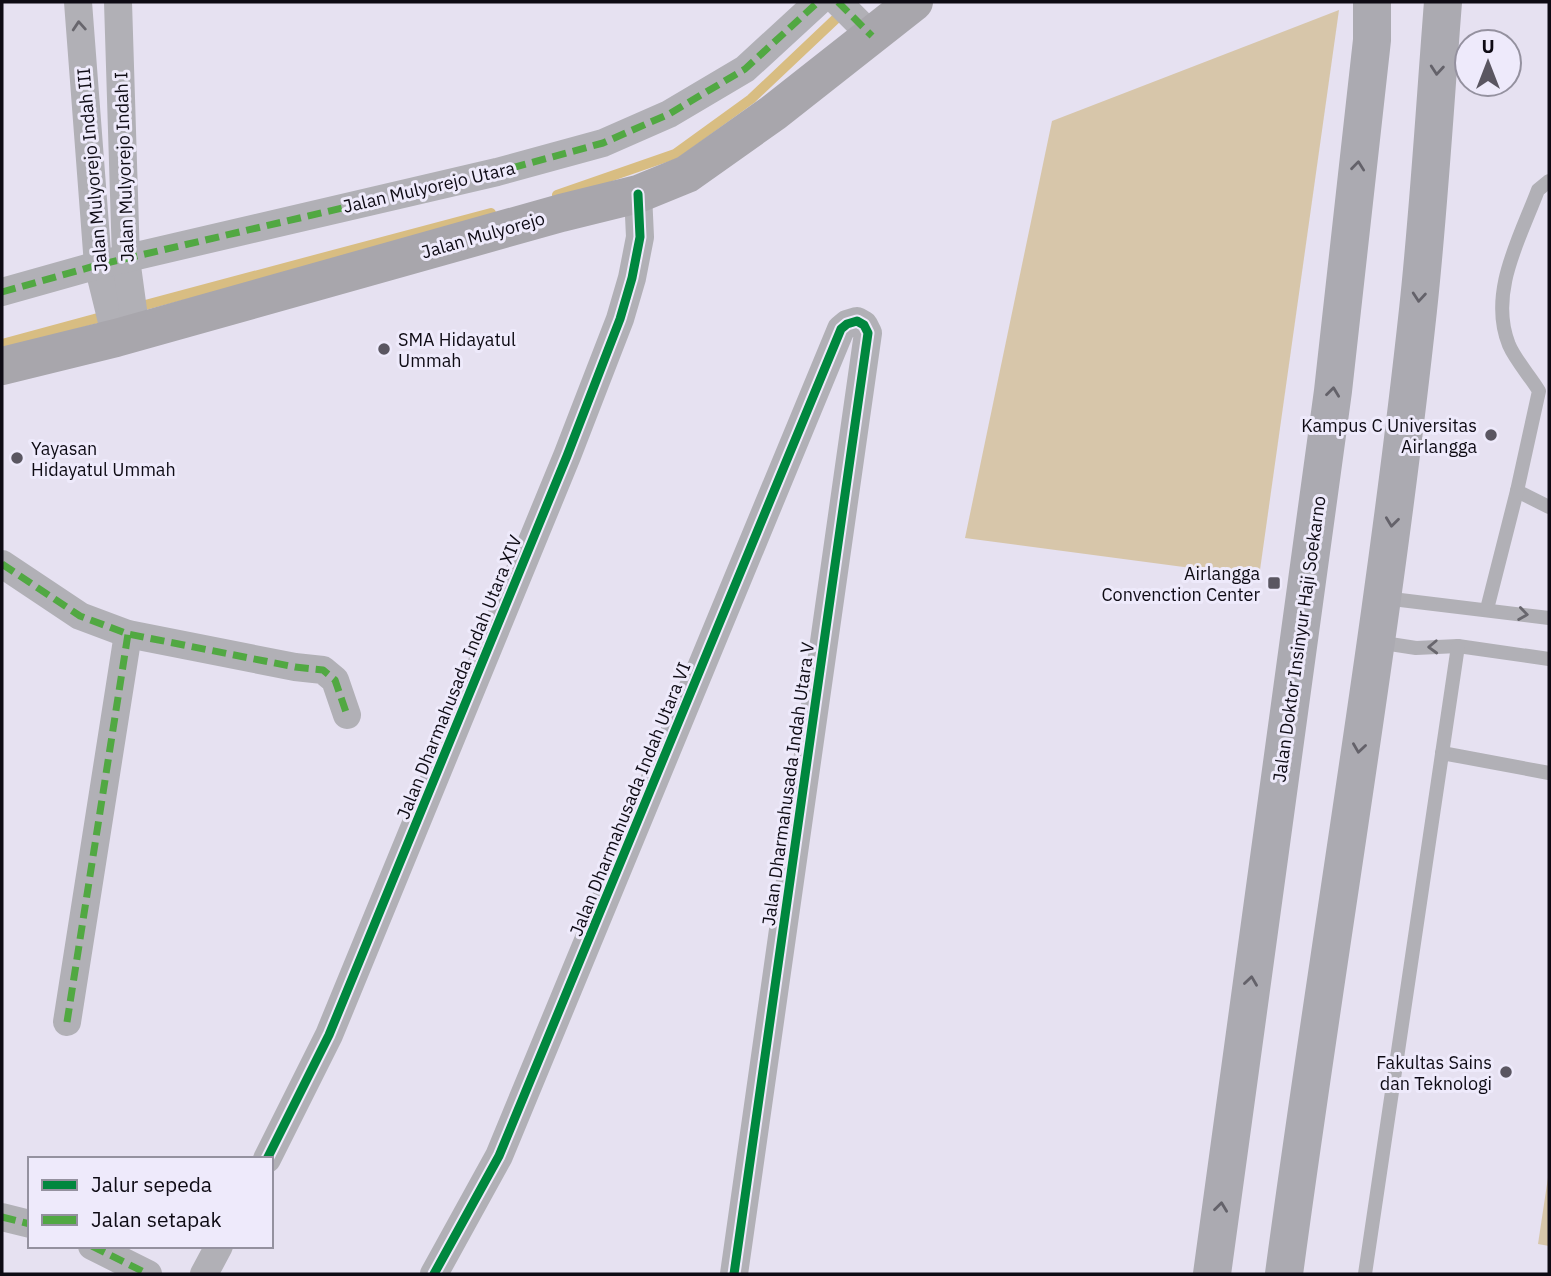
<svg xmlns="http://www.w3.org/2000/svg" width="1551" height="1276" viewBox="0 0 1551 1276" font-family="'IBM Plex Sans',sans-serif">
<rect width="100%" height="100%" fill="#e6e1f1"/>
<g fill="#d7c6aa">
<polygon points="1339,10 1259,577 965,538 1052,121"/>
<polygon points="1549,1171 1549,1246 1538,1244"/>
</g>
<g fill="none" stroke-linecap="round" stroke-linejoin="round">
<g stroke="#d8bd82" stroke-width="10">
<polyline points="557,195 675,154 751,99 843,12"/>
<polyline points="134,308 491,213"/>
<polyline points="2,344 109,315"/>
</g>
<g stroke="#b1b0b6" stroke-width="14">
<polyline points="1517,491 1549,507"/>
<polyline points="1384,598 1549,618"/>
<path d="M1487,609L1517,491L1539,391C1530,376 1516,361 1509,345C1488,293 1520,238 1538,190L1549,181"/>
<polyline points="1377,642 1416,648 1458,646 1549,659"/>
<polyline points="1442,753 1549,773"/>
<polyline points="1365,1274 1458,646"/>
</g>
<g stroke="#b1b0b6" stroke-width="28">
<polyline points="78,2 98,265 116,338"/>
<polyline points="118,2 126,259 136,332"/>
<polyline points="838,2 872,36"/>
<polyline points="2,292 98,265 497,172 603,143 669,114 745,69 818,2"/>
<polyline points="2,564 80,616 128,634 295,667 323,670 335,680 347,715"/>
<polyline points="67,1022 128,634"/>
<polyline points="267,1159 329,1035 567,456 620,319 632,278 640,237 638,194"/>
<polyline points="2,1217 30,1224"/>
<polyline points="92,1246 148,1274"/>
<polyline points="204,1274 219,1246"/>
<polyline points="434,1274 499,1156 841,329 847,324 857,321 864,325 868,333 734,1274"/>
</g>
<polyline stroke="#a8a6ac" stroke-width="38" points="2,366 116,338 561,213 638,194 687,174 773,113 914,2"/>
<g stroke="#abaab1" stroke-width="38">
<polyline points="1212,1274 1333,391 1372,40 1372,2"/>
<path d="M1284,1274C1327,953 1383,633 1418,310C1429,208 1435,104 1443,2"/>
</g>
<g stroke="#51a842" stroke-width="7" stroke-dasharray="14 7" stroke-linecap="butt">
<polyline points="838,2 872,36"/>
<polyline points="2,292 98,265 497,172 603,143 669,114 745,69 818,2"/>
<polyline points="2,564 80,616 128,634 295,667 323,670 335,680 347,715"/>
<polyline points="67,1022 128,634"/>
<polyline points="2,1217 30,1224"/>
<polyline points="92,1246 148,1274"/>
</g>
<g stroke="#eeeafb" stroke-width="13">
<g id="cycleway">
<polyline points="267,1159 329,1035 567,456 620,319 632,278 640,237 638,194"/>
<polyline points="434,1274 499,1156 841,329 847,324 857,321 864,325 868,333 734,1274"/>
</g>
</g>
<use href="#cycleway" stroke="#00873e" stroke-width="9"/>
</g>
<defs><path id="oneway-chevron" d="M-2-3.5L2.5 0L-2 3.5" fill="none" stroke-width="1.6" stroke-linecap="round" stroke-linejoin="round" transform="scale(1.75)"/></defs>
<g stroke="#68666d">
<use href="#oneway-chevron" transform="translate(79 26) rotate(-94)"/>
<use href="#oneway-chevron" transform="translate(1523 614) rotate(8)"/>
<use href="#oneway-chevron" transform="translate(1433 647) rotate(178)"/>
</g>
<g stroke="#64626a">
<use href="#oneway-chevron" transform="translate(1437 70) rotate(95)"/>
<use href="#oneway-chevron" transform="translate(1358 166) rotate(-84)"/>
<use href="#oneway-chevron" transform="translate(1419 297) rotate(95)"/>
<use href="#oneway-chevron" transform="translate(1333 392) rotate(-83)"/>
<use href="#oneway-chevron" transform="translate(1392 522) rotate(97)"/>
<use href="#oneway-chevron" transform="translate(1359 748) rotate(98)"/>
<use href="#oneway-chevron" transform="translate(1251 981) rotate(-82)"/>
<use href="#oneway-chevron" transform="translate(1221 1207) rotate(-83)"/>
</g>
<g fill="#5a5661" stroke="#eeeafb" stroke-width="2.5">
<circle cx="384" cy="349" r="7"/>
<circle cx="1491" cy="435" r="7"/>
<circle cx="17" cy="458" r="7"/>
<rect x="1267" y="576" width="14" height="14" rx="3.5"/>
<circle cx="1506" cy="1072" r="7"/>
</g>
<g text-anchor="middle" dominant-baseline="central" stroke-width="6" stroke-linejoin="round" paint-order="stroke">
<g font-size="18" fill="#0e0b14" stroke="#eeeafb">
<text transform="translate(124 167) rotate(-92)">Jalan Mulyorejo Indah I</text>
<text transform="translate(92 170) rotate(-95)">Jalan Mulyorejo Indah III</text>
<text transform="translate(429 187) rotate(-13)">Jalan Mulyorejo Utara</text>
<text transform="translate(483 235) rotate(-16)">Jalan Mulyorejo</text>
<text transform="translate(1299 639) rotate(-82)">Jalan Doktor Insinyur Haji Soekarno</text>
<text transform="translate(459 677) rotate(-68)">Jalan Dharmahusada Indah Utara XIV</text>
<text transform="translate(788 784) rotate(-82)">Jalan Dharmahusada Indah Utara V</text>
<text transform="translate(630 799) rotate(-68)">Jalan Dharmahusada Indah Utara VI</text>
</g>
<g font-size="18" fill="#0e0b14" stroke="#eeeafb" text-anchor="end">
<text x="398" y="339" text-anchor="start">SMA Hidayatul<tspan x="398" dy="21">Ummah</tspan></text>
<text x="1477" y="425">Kampus C Universitas<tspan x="1477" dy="21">Airlangga</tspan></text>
<text x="31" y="448" text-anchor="start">Yayasan<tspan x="31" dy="21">Hidayatul Ummah</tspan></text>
<text x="1260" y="573">Airlangga<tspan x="1260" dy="21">Convenction Center</tspan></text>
<text x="1492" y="1062">Fakultas Sains<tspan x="1492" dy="21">dan Teknologi</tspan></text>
</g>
</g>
<rect width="1551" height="1276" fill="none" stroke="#0e0b14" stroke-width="7"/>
<rect x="28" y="1157" width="245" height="91" fill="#eeeafb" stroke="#94919f" stroke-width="2"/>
<rect x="42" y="1180" width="35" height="10" fill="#00873e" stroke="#94919f" stroke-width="2"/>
<text x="91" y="1192" font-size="21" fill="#0e0b14">Jalur sepeda</text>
<rect x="42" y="1215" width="35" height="10" fill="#51a842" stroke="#94919f" stroke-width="2"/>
<text x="91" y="1227" font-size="21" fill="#0e0b14">Jalan setapak</text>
<g transform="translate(1488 63)"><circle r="33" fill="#eeeafb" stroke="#94919f" stroke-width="2"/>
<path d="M0-5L12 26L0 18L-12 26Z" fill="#5a5661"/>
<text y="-10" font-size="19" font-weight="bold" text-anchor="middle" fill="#0e0b14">U</text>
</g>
</svg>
